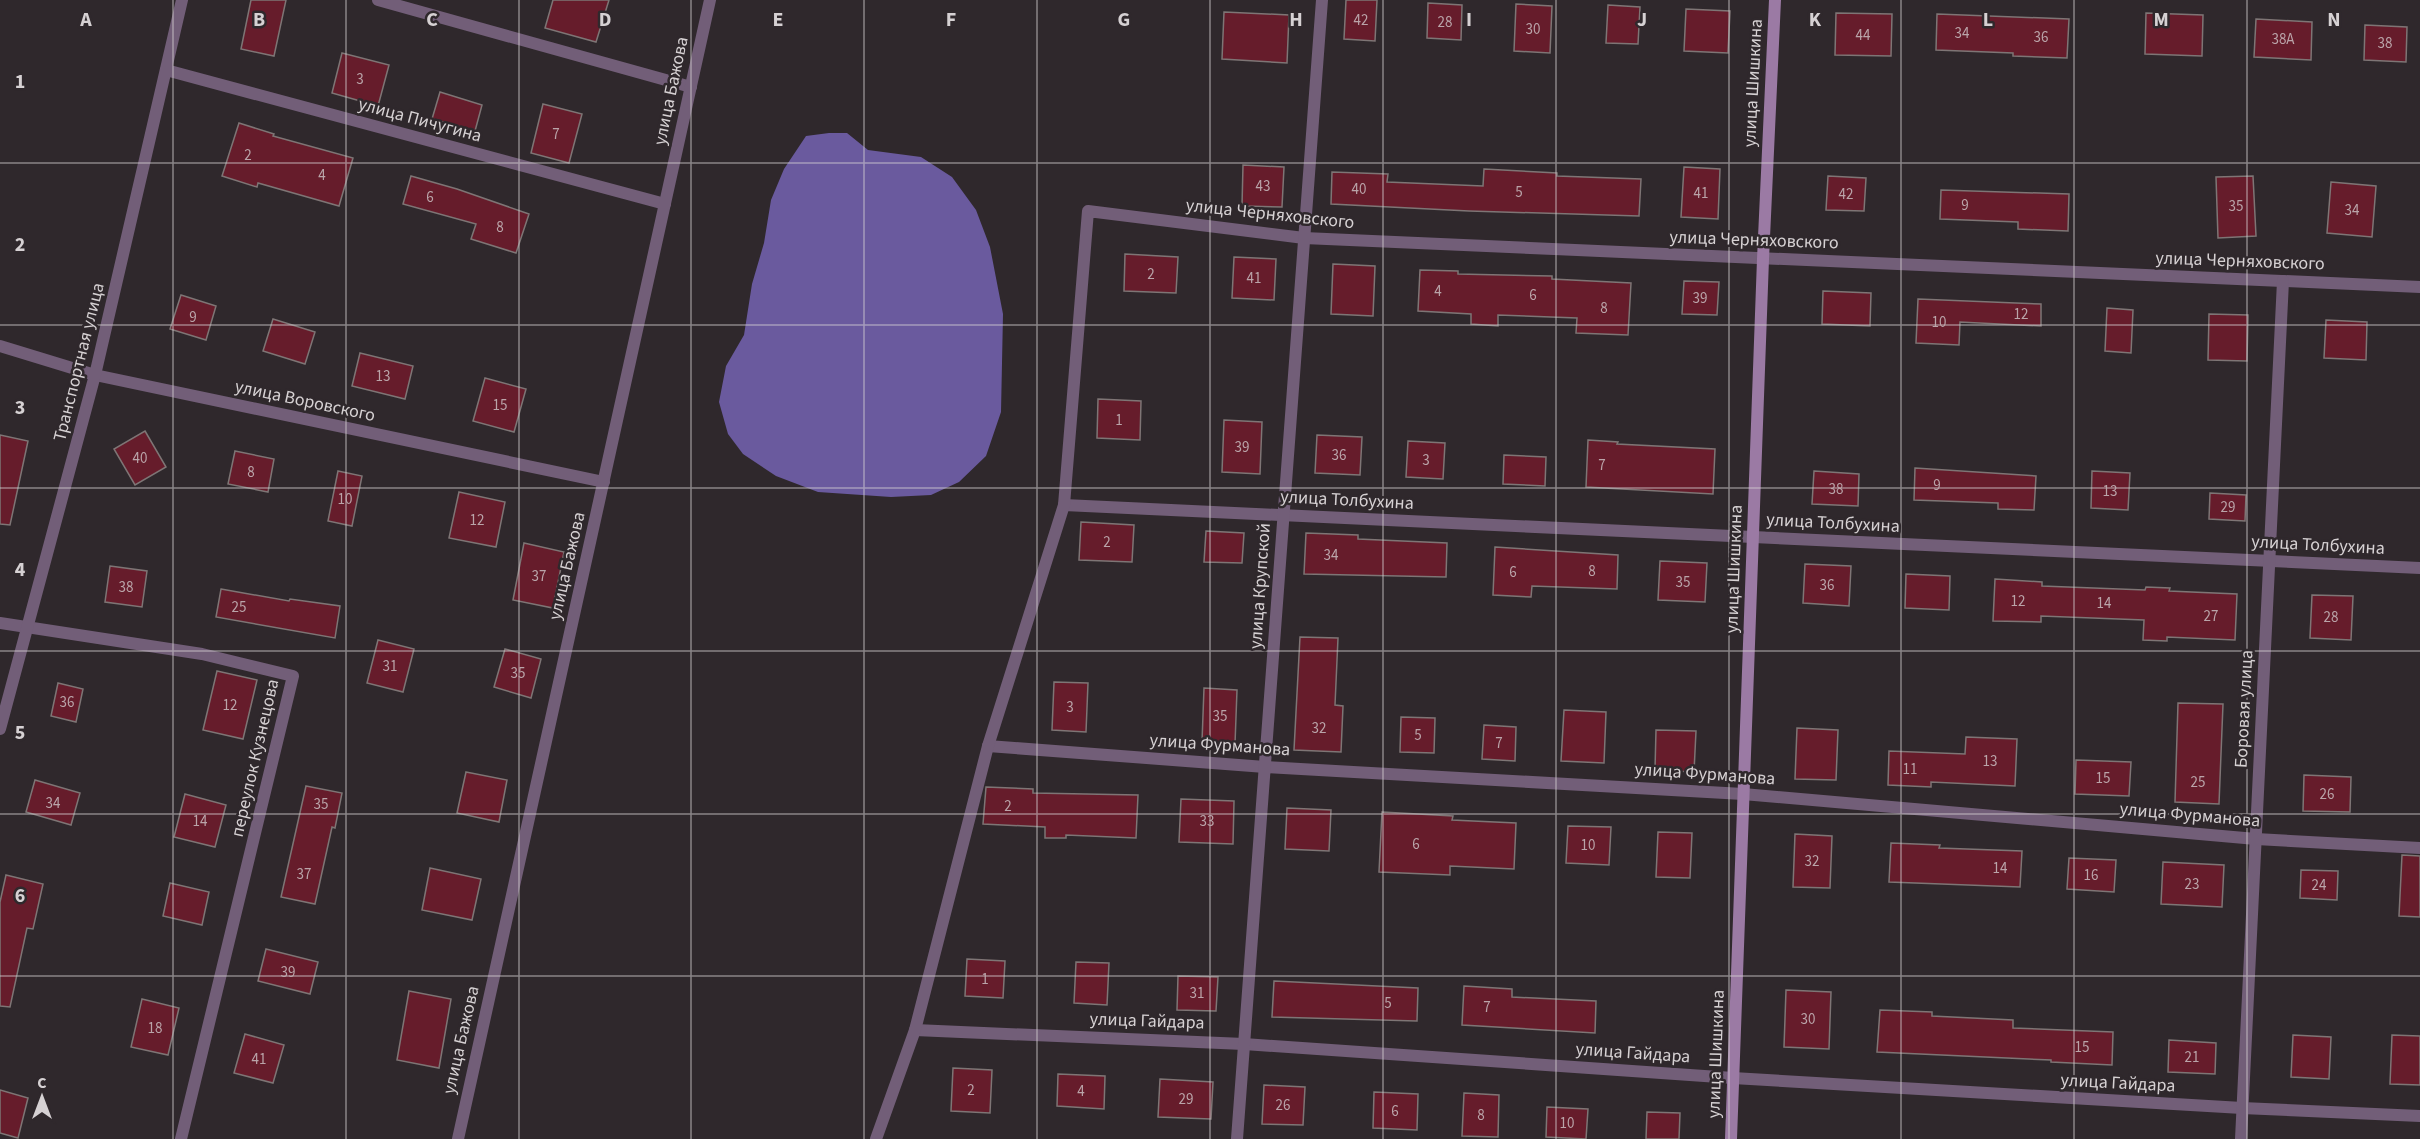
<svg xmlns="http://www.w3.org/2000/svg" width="2420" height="1139" viewBox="0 0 2420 1139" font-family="'Source Sans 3',sans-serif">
<rect width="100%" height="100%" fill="#2f282c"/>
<polygon fill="#6a5a9e" points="829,133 847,133 868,150 921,157 952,177 976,210 990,247 1003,314 1001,412 986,456 959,482 931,495 891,497 818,492 776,476 743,454 728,434 719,402 726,366 744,335 752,284 764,243 771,200 784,169 806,136"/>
<g fill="#661c2b" stroke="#7e7575" stroke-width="1.5">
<polygon points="251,0 286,0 274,56 241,49"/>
<polygon points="553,0 609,0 596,42 545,28"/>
<polygon points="1346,0 1377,0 1375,41 1344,39"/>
<polygon points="1428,3 1462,5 1461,40 1427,38"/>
<polygon points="1516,4 1552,6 1550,53 1514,51"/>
<polygon points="1608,5 1640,7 1638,44 1606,43"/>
<polygon points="1686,9 1730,11 1728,53 1684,51"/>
<polygon points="1224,12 1289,15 1287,63 1222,59"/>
<polygon points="1836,13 1892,14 1891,56 1835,55"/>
<polygon points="2146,13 2203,15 2202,56 2145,54"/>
<polygon points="1937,14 2069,19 2067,58 2013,56 2013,53 1936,50"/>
<polygon points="2256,19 2312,22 2311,60 2254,57"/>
<polygon points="2365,25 2407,27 2406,62 2364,60"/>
<polygon points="342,53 389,65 378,106 332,93"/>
<polygon points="440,92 482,105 475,131 432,119"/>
<polygon points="543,104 582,114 569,163 531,153"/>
<polygon points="239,123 274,134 273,136 353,158 339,206 258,183 257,187 222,176"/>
<polygon points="1243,165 1284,167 1282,207 1242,206"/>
<polygon points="1684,167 1720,169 1718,219 1681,217"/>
<polygon points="1484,169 1557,173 1557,176 1641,179 1639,216 1469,211 1331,204 1332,172 1388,174 1387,182 1483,186"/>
<polygon points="411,176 457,189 529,214 516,253 471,239 476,224 403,204"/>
<polygon points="1828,176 1866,178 1864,211 1826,210"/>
<polygon points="2253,176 2256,236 2218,238 2216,177"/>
<polygon points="2331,182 2376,186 2372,237 2327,233"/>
<polygon points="1941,190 2069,194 2068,231 2018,229 2018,222 1940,219"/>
<polygon points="1125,254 1178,257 1176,293 1124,291"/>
<polygon points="1234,257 1276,259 1274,300 1232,298"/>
<polygon points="1333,264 1375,266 1373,316 1331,314"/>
<polygon points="1420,270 1458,271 1458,274 1552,276 1552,279 1631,283 1628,335 1576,333 1577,318 1498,315 1498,326 1471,324 1471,314 1418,311"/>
<polygon points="1684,281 1719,282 1717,315 1682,314"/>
<polygon points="1823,291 1871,293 1870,326 1822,324"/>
<polygon points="181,295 216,306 206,340 170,329"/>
<polygon points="1918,299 2041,304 2041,326 1960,322 1959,345 1916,343"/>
<polygon points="2107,308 2133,310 2131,353 2105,351"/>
<polygon points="2209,314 2248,315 2247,361 2208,360"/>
<polygon points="273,319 315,332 305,364 263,351"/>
<polygon points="2326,320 2367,322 2366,360 2324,358"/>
<polygon points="360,353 413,366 405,399 352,386"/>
<polygon points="485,378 526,389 514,432 473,421"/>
<polygon points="1098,399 1141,401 1140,440 1097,438"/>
<polygon points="1224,420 1262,422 1260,474 1222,472"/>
<polygon points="145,431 166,467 135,485 114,449"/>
<polygon points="0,435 28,441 10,525 0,524"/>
<polygon points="1317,435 1362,437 1360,475 1315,473"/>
<polygon points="1588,440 1618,442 1617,444 1715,449 1713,494 1586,487"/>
<polygon points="1408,441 1445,443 1443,479 1406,477"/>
<polygon points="235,451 274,459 268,492 228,484"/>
<polygon points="1504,455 1546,457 1545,486 1503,484"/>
<polygon points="1915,468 2036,476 2034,510 1998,509 1998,503 1914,500"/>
<polygon points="338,471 362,476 352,526 328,521"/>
<polygon points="1814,471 1859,474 1858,506 1812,504"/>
<polygon points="2092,471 2130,473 2128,510 2091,508"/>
<polygon points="459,492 505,502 496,547 449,538"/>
<polygon points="2210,493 2246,495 2245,521 2209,519"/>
<polygon points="1081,522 1134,525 1132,562 1079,560"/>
<polygon points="1206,531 1244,533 1242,563 1204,562"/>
<polygon points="1306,533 1358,535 1358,539 1447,543 1446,577 1304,574"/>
<polygon points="524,543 564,552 553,608 513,600"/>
<polygon points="1495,547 1618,555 1617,589 1532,586 1531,597 1493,595"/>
<polygon points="1660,561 1707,563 1705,602 1658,600"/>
<polygon points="1805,564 1851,566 1849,606 1803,603"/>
<polygon points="110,566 147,571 142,607 105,602"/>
<polygon points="1906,574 1950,576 1949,610 1905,608"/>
<polygon points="1995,579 2042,582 2042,586 2145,590 2146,587 2170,588 2169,591 2237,594 2235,640 2167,637 2167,641 2143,640 2144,620 2041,616 2041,622 1993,621"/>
<polygon points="221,589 289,601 290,599 340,606 335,638 216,617"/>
<polygon points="2312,595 2353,596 2351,640 2310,638"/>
<polygon points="1300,637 1338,638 1335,705 1343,706 1341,752 1294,750"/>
<polygon points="378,640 414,649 403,692 367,683"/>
<polygon points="505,649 541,659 531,698 494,687"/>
<polygon points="217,671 257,680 243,739 203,730"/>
<polygon points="1054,682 1088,683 1086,732 1052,730"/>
<polygon points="58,683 83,689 76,722 51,716"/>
<polygon points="1204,688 1237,690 1235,744 1202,742"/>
<polygon points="2178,703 2223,704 2219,804 2175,802"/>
<polygon points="1564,710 1606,712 1604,763 1561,761"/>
<polygon points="1401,717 1435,718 1434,753 1400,752"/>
<polygon points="1484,725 1516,727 1515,761 1482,759"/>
<polygon points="1797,728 1838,730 1836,780 1795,779"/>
<polygon points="1656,730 1696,731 1694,772 1655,770"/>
<polygon points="1966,737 2017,739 2015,786 1931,782 1931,787 1888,785 1889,751 1965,754"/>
<polygon points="2076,760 2131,762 2129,796 2075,794"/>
<polygon points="466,772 507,780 499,822 457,813"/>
<polygon points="2304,775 2351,777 2350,812 2303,811"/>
<polygon points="35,780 80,793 71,825 26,812"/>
<polygon points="306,786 342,793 335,828 332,827 315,904 281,897"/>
<polygon points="986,787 1033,789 1033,793 1138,795 1136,838 1066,835 1066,838 1045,838 1045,827 983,824"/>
<polygon points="185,794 226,805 215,847 174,837"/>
<polygon points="1181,799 1234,801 1233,844 1179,842"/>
<polygon points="1287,808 1331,810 1329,851 1285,849"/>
<polygon points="1382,812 1453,816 1452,820 1516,823 1514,869 1450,866 1450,875 1379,872"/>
<polygon points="1568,826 1611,827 1609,865 1566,863"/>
<polygon points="1658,832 1692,833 1690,878 1656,877"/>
<polygon points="1795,834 1832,836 1830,888 1793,887"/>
<polygon points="1891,843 1940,845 1939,848 2022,851 2020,887 1889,882"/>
<polygon points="2402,855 2420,856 2420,917 2399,916"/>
<polygon points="2069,858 2116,860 2114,892 2067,889"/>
<polygon points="2163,862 2224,865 2222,907 2161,904"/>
<polygon points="430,868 481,879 472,920 422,910"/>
<polygon points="2301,870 2338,871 2337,900 2300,898"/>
<polygon points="6,875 43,884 33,929 27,928 10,1007 0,1006 0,902"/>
<polygon points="170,883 209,892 202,925 163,916"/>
<polygon points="266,949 318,962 310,994 258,981"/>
<polygon points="967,959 1005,961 1003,998 965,996"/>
<polygon points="1076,962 1109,963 1107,1005 1074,1003"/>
<polygon points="1178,976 1218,977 1216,1011 1177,1010"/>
<polygon points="1274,981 1418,988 1417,1021 1272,1017"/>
<polygon points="1464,986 1512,989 1512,997 1596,1001 1595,1033 1462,1025"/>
<polygon points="1786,990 1831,992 1829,1049 1784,1047"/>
<polygon points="409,991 451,999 439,1068 397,1060"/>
<polygon points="142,999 179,1008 168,1055 131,1047"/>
<polygon points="1880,1010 1932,1012 1932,1016 2013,1020 2013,1028 2113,1032 2112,1065 2051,1062 2051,1060 1877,1052"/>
<polygon points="245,1034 284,1045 273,1083 234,1073"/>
<polygon points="2293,1035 2331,1037 2329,1079 2291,1077"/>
<polygon points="2392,1035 2420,1036 2420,1085 2390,1084"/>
<polygon points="2169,1040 2216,1043 2215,1074 2168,1072"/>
<polygon points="953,1068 992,1070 990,1113 951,1111"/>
<polygon points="1058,1074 1105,1076 1104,1109 1057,1106"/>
<polygon points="1160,1079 1213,1082 1211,1119 1158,1117"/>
<polygon points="1264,1085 1305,1087 1303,1125 1262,1124"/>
<polygon points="0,1090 28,1098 18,1138 0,1133"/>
<polygon points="1374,1092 1418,1094 1417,1130 1373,1128"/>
<polygon points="1464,1093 1499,1095 1498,1137 1462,1136"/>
<polygon points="1547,1107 1588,1109 1586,1139 1546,1137"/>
<polygon points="1647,1112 1680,1113 1679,1139 1646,1139"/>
</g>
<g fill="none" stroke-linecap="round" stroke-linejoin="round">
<g stroke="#725e78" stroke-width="12">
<polyline points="378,0 691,87"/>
<polyline points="166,70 665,204"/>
<polyline points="0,346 95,375 604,482"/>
<polyline points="1064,505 2420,568"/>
<polyline points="0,623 202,654 293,676 181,1139"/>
<polyline points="0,729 95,375 182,0"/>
<polyline points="988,746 1265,767 1743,794 2256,839 2420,848"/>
<polyline points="915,1030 1244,1044 1733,1078 2242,1108 2420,1116"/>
<polyline points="458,1139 710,0"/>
<polyline points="876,1139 915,1030 988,746 1064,505 1088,211 1304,238 2420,287"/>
<polyline points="1237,1139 1322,0"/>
<polyline points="2241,1139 2283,281"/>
</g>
<polyline stroke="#9b7aa4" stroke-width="12" points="1731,1139 1763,259 1775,0"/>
</g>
<path fill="none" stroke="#d6d1d3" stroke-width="1.5" stroke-opacity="0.55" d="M173,0V1139M346,0V1139M519,0V1139M691,0V1139M864,0V1139M1037,0V1139M1210,0V1139M1383,0V1139M1556,0V1139M1729,0V1139M1901,0V1139M2074,0V1139M2247,0V1139M0,163H2420M0,325H2420M0,488H2420M0,651H2420M0,814H2420M0,976H2420"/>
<g text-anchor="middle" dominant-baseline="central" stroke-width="5" stroke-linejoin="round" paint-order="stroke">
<g font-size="15" fill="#baa4a9">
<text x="1361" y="20">42</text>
<text x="1445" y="22">28</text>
<text x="1533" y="29">30</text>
<text x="1962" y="33">34</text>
<text x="1863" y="35">44</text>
<text x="2041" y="37">36</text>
<text x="2283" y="39">38А</text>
<text x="2385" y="43">38</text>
<text x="360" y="79">3</text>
<text x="556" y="134">7</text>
<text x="248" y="155">2</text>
<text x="322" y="175">4</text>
<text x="1263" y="186">43</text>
<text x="1359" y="189">40</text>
<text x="1519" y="192">5</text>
<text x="1701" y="193">41</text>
<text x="1846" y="194">42</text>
<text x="430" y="197">6</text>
<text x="1965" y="205">9</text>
<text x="2236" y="206">35</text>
<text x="2352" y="210">34</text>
<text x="500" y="227">8</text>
<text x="1151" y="274">2</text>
<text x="1254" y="278">41</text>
<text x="1438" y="291">4</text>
<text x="1533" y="295">6</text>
<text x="1700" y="298">39</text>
<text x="1604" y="308">8</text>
<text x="2021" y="314">12</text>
<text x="193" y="317">9</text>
<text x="1939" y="322">10</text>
<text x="383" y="376">13</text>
<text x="500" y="405">15</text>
<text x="1119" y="420">1</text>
<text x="1242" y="447">39</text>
<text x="1339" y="455">36</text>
<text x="140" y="458">40</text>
<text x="1426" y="460">3</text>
<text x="1602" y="465">7</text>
<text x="251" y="472">8</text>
<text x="1937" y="485">9</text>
<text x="1836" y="489">38</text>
<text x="2110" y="491">13</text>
<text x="345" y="499">10</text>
<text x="2228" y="507">29</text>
<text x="477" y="520">12</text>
<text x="1107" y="542">2</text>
<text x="1331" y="555">34</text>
<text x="1592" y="571">8</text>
<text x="1513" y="572">6</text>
<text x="539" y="576">37</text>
<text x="1683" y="582">35</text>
<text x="1827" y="585">36</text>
<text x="126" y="587">38</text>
<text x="2018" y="601">12</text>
<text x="2104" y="603">14</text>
<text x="239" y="607">25</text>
<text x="2211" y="616">27</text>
<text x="2331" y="617">28</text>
<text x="390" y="666">31</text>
<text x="518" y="673">35</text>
<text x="67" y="702">36</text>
<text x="230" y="705">12</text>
<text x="1070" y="707">3</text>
<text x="1220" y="716">35</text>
<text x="1319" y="728">32</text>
<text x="1418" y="735">5</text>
<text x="1499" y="743">7</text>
<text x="1990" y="761">13</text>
<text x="1910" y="769">11</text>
<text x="2103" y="778">15</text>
<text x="2198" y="782">25</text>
<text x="2327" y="794">26</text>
<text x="53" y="803">34</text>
<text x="321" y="804">35</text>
<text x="1008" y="806">2</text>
<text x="200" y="821">14</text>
<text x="1207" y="821">33</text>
<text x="1416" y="844">6</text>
<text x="1588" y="845">10</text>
<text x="1812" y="861">32</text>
<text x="2000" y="868">14</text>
<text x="304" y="874">37</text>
<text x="2091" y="875">16</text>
<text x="2192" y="884">23</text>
<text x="2319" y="885">24</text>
<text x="288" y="972">39</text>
<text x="985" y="979">1</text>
<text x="1197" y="993">31</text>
<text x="1388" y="1003">5</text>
<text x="1487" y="1007">7</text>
<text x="1808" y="1019">30</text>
<text x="155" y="1028">18</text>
<text x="2082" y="1047">15</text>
<text x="2192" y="1057">21</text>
<text x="259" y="1059">41</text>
<text x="971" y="1090">2</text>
<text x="1081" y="1091">4</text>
<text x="1186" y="1099">29</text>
<text x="1283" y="1105">26</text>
<text x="1395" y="1111">6</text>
<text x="1481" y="1115">8</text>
<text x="1567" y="1123">10</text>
</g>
<g font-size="18" fill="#d6d1d3" stroke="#2f282c">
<text transform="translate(1753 83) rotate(-87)">улица Шишкина</text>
<text transform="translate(671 91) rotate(-78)">улица Бажова</text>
<text transform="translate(420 120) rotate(15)">улица Пичугина</text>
<text transform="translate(1270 214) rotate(6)">улица Черняховского</text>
<text transform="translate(1754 240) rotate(2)">улица Черняховского</text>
<text transform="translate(2240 261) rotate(2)">улица Черняховского</text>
<text transform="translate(79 362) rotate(-76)">Транспортная улица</text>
<text transform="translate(305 401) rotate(12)">улица Воровского</text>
<text transform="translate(1347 500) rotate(3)">улица Толбухина</text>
<text transform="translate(1833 523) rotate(3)">улица Толбухина</text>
<text transform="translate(2318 545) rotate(3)">улица Толбухина</text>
<text transform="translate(567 566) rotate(-77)">улица Бажова</text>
<text transform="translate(1734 569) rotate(-88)">улица Шишкина</text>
<text transform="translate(1260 586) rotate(-86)">улица Крупской</text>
<text transform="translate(2244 709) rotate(-87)">Боровая улица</text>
<text transform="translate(1220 745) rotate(4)">улица Фурманова</text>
<text transform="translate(255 758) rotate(-77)">переулок Кузнецова</text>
<text transform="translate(1705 774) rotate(4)">улица Фурманова</text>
<text transform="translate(2190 815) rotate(5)">улица Фурманова</text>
<text transform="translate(1147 1021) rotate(2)">улица Гайдара</text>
<text transform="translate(461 1040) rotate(-77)">улица Бажова</text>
<text transform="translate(1633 1053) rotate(4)">улица Гайдара</text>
<text transform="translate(1716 1054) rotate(-88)">улица Шишкина</text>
<text transform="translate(2118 1083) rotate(3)">улица Гайдара</text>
</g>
</g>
<g font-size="20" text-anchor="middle" font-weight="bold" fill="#d6d1d3" stroke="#2f282c" stroke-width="5" stroke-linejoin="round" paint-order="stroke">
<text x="86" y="26">A</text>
<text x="259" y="26">B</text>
<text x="432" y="26">C</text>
<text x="605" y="26">D</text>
<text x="778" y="26">E</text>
<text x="951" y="26">F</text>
<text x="1124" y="26">G</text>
<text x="1296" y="26">H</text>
<text x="1469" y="26">I</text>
<text x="1642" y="26">J</text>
<text x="1815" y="26">K</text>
<text x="1988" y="26">L</text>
<text x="2161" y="26">M</text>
<text x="2334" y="26">N</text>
<text x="20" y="88">1</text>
<text x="20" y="251">2</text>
<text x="20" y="414">3</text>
<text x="20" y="576">4</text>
<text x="20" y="739">5</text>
<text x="20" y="902">6</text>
</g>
<g transform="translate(42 1097)" stroke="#2f282c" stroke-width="4.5" paint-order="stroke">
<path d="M0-4.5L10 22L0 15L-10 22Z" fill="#d6d1d3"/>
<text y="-9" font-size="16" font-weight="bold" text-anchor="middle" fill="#d6d1d3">С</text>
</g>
</svg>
